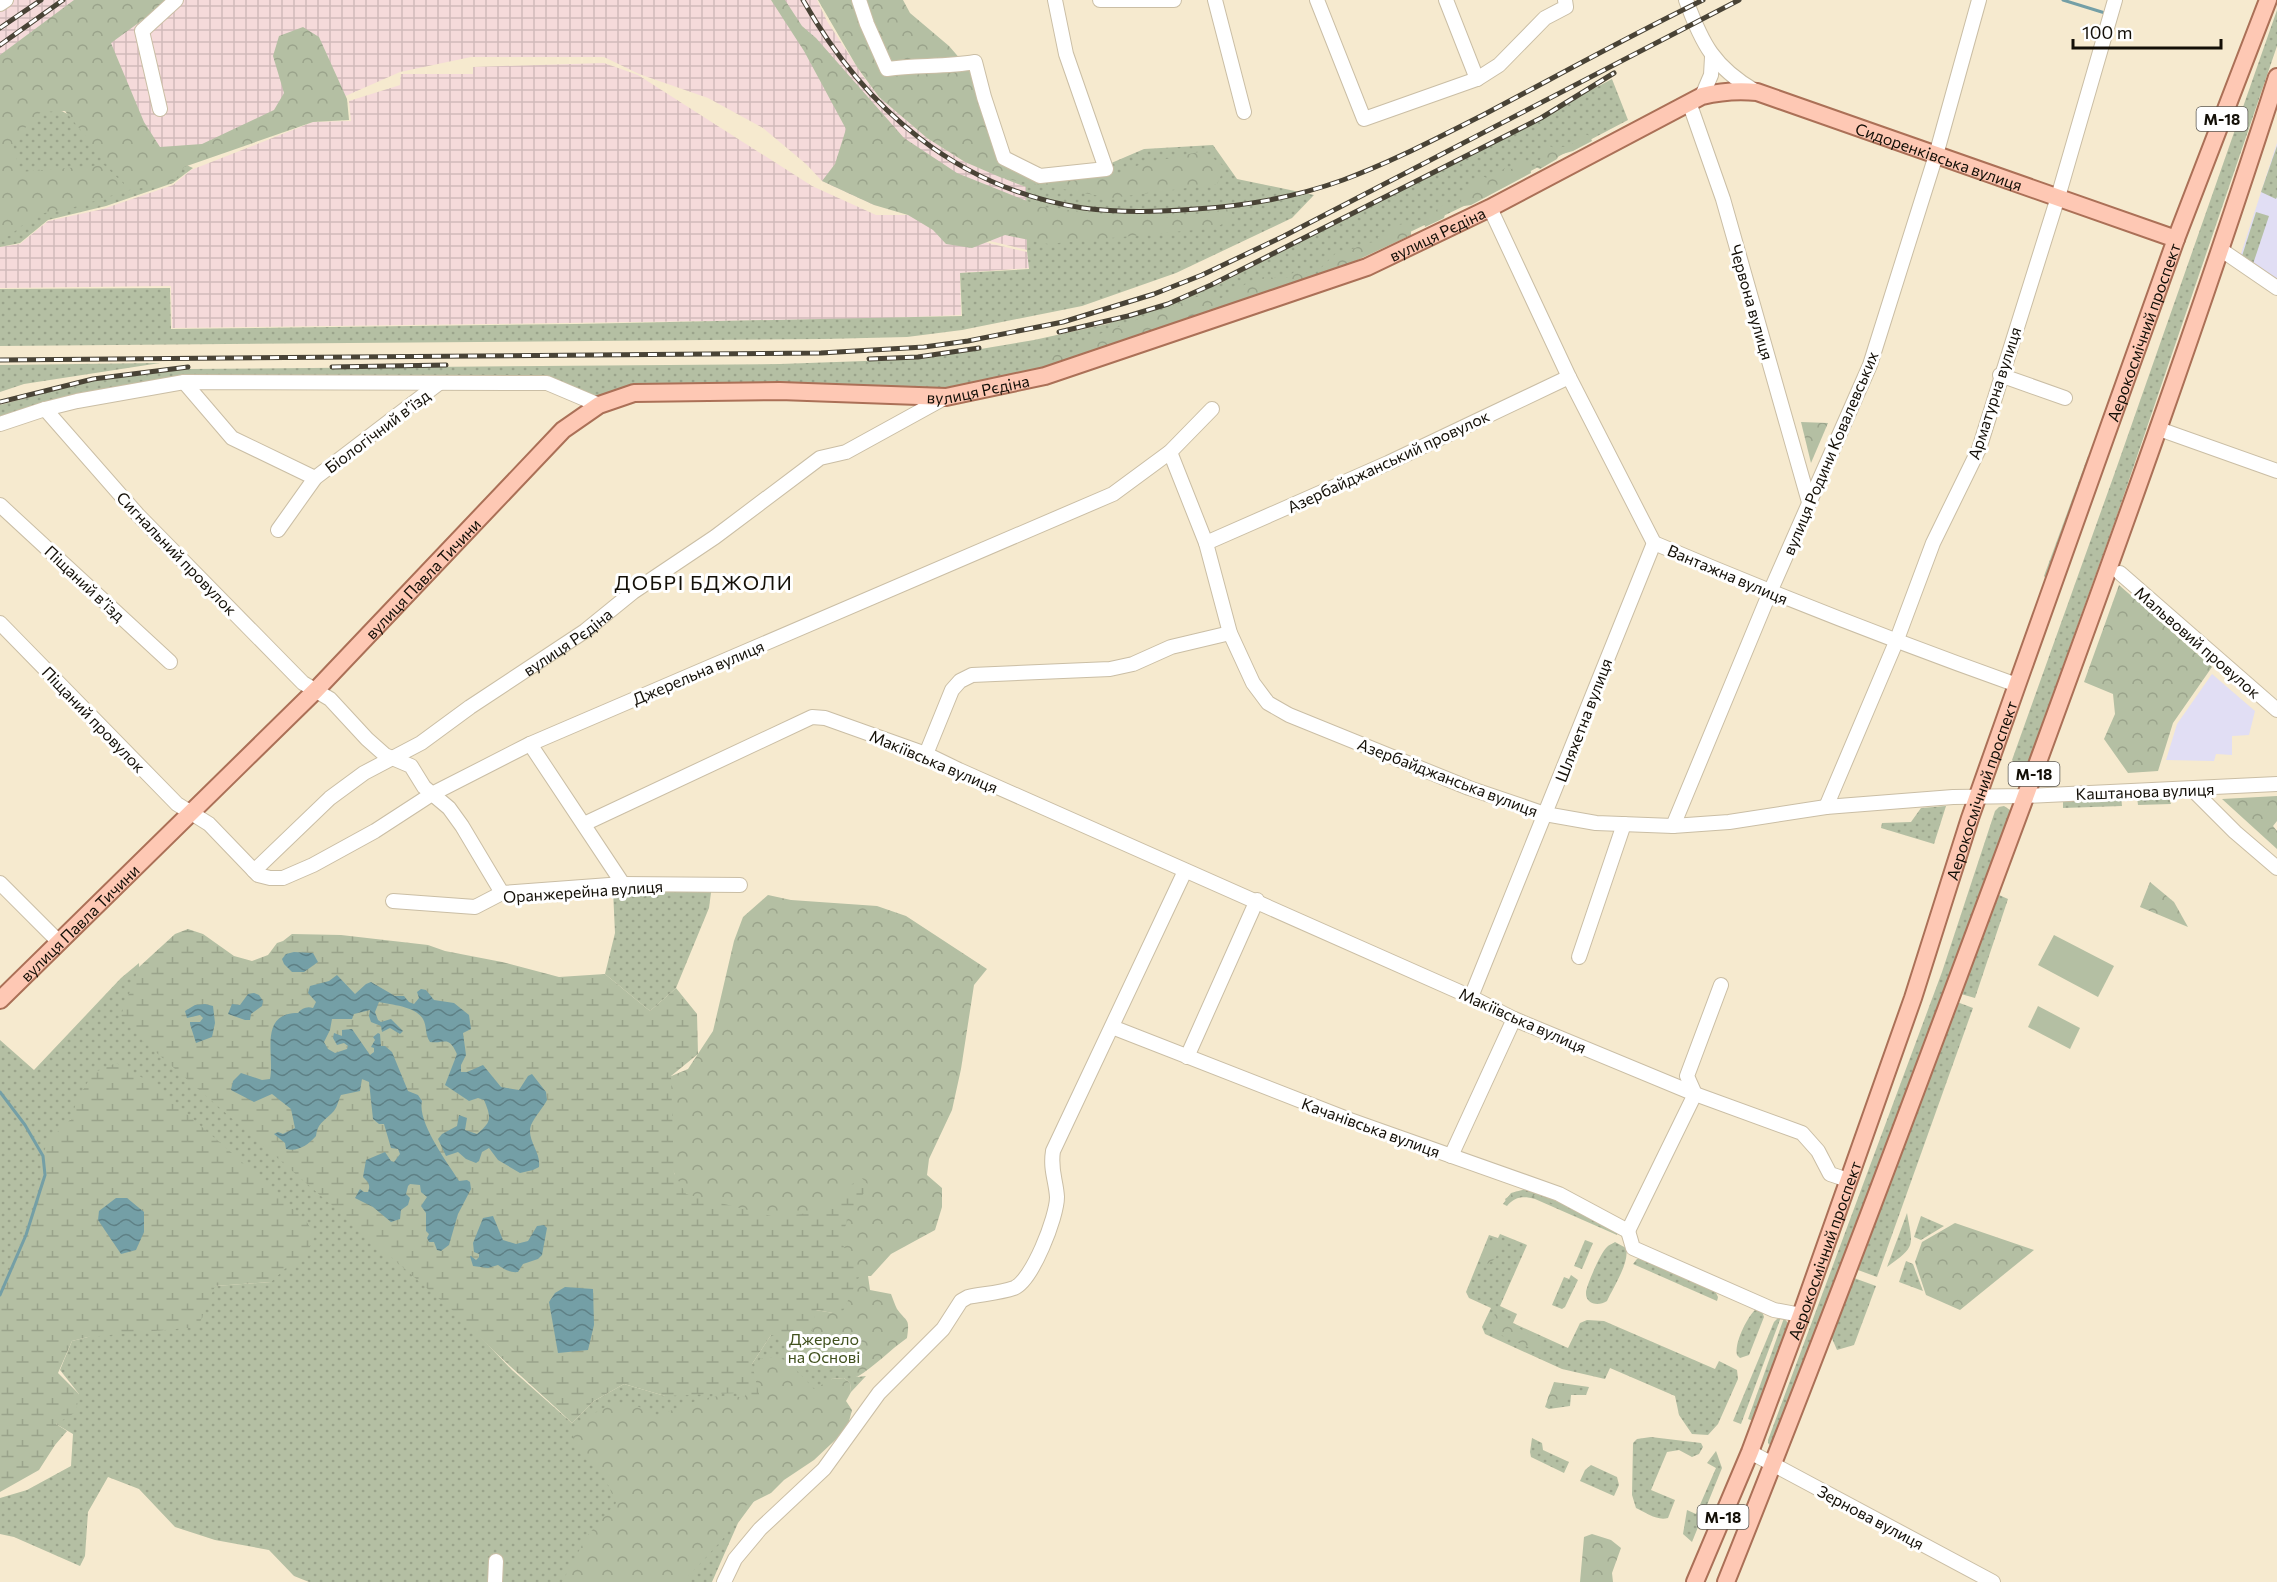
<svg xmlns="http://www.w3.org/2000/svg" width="2277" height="1582" viewBox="0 0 2277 1582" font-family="Commissioner,sans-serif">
<defs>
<pattern id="industrial-grid" width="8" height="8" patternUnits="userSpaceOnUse" patternTransform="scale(1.5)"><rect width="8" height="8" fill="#f5dada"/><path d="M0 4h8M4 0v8" fill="none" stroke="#d1baba"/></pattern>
<pattern id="grass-dots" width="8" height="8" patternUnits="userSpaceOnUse" patternTransform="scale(1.5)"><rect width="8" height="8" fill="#b4bfa3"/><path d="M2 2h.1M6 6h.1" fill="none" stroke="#9aa38b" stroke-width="1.8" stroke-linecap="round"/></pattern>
<pattern id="forest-crowns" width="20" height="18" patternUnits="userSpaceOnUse" patternTransform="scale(1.5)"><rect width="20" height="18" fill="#b4bfa3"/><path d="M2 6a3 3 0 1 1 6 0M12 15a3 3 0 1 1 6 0" fill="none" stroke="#9aa38b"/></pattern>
<pattern id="wetland-marsh" width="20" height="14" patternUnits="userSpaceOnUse" patternTransform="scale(1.5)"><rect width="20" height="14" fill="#b4bfa3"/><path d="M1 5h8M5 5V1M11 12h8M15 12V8" fill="none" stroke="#9aa38b"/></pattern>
<pattern id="water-waves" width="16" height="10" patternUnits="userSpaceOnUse" patternTransform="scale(1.5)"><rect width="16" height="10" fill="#749fa6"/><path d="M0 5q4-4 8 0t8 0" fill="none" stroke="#5e8085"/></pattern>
</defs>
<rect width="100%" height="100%" fill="#f6eacf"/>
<polygon fill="url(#industrial-grid)" points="0,0 817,0 827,21 863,76 879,97 927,138 965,162 1026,187 1027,250 990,241 956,227 988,243 1027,252 1030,268 960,273 961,315 868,319 172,328 171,286 0,288 0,247 20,244 48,221 103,209 173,185 191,170 313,122 351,121 349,101 400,85 401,74 473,74 473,67 604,63 638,75 812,186 876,215 908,215 906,209 874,205 822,181 806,164 763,128 708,98 639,74 604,57 471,57 400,72 184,167 0,60"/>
<g fill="#e1def4">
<polygon points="2277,143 2277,283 2240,257"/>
<polygon points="2212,674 2255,711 2249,735 2232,736 2232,755 2216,754 2214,761 2166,760 2177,724"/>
</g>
<g fill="url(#grass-dots)">
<polygon points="2277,10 2277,46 2115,521 2027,766 2019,769 2012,760 2114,475"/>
<polygon points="0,75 38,101 193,168 173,183 106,206 48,220 20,243 0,247"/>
<polygon points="1612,79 1628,120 1464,206 1325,273 1028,374 946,394 634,393 599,405 547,383 186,384 0,424 0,405 86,382 187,369 780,364 921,359 1034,340 1107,324 1219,284"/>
<polygon points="1213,145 1237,179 1314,195 1292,218 1176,273 1082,306 962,330 907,337 824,339 0,346 0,289 170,288 171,329 576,324 962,316 960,273 1029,269 1027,251 1026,187 1005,179 1004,158 1043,175 1109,164 1144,149"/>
<polygon points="2277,146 2277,197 2276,199 2261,192"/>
<polygon points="2256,212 2269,216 2253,264 2242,256"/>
<polygon points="160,363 24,384 0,392 0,365"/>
<polygon points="2088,456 2092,456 2047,580 2044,576"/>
<polygon points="2121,796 2122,806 2063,808 2063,799"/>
<polygon points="2137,797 2169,798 2171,804 2138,805"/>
<polygon points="1946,806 1934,844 1881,828 1882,823 1911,822 1921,808"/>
<polygon points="2004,806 2010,810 2008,817 1907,1094 1771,1446 1768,1443 1768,1440 1942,972 1995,811 1999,807"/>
<polygon points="712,885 709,908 676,988 650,1011 605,974 615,933 613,890"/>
<polygon points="1999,895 2008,899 1975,998 1961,994"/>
<polygon points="139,963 141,1030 447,1302 512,1370 572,1423 594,1401 624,1384 665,1396 752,1364 771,1335 816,1310 857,1377 866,1376 851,1392 850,1383 844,1378 831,1379 840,1385 738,1523 712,1582 309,1582 294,1576 269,1550 215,1540 175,1527 139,1489 108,1477 88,1512 85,1556 80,1566 14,1537 0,1534 0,1498 27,1490 71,1466 73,1434 56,1424 79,1394 60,1370 72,1341 88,1337 215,1286 271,1282 71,1119 46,1165 40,1191 26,1235 0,1293 0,1040 34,1070 121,978"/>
<polygon points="1957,1002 1973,1008 1877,1277 1858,1270"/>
<path d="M1526,1189C1558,1200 1588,1216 1618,1232L1617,1235L1535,1199C1524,1196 1515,1196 1507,1206L1503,1204L1511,1193Z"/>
<path d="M1907,1213C1913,1247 1916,1246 1887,1267Z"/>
<polygon points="1921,1216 1944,1226 1921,1240 1914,1237"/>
<polygon points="1500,1234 1527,1245 1500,1306 1517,1314 1513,1323 1568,1348 1580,1323 1587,1320 1604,1321 1715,1369 1719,1361 1737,1370 1738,1379 1718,1424 1708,1435 1692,1434 1679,1415 1675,1396 1610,1368 1605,1379 1562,1369 1485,1334 1482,1327 1491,1308 1469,1298 1466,1292 1489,1235 1498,1238"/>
<polygon points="1585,1240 1593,1243 1582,1269 1574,1266"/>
<path d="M1615,1242L1626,1248C1630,1262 1613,1288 1607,1301C1598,1307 1585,1304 1586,1292C1587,1284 1601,1252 1607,1247C1610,1244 1612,1244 1615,1242Z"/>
<polygon points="1642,1258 1714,1289 1718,1297 1717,1301 1633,1264 1637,1259"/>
<polygon points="1906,1261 1913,1264 1923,1291 1899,1282"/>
<polygon points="1571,1275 1578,1280 1565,1307 1562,1309 1552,1305 1564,1277 1569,1279"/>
<polygon points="1854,1278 1876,1286 1854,1345 1837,1350 1831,1336"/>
<path d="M1755,1310L1762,1311L1764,1317L1749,1355L1740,1358L1737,1355C1734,1344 1746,1319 1755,1310Z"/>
<polygon points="1779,1317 1781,1317 1741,1424 1733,1421 1774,1322"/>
<polygon points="1784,1318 1788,1323 1753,1421 1748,1419"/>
<polygon points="1554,1382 1589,1387 1586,1395 1571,1395 1570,1406 1549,1409 1545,1407"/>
<path d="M1651,1437L1701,1443L1703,1447L1699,1454L1692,1457L1679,1450L1667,1452L1651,1490L1675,1500L1668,1518C1657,1521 1647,1513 1636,1508L1632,1495L1633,1443L1637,1439Z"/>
<polygon points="1532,1438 1542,1443 1543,1450 1569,1462 1564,1473 1531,1457 1530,1452"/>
<polygon points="1716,1451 1722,1468 1692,1542 1683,1534 1687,1510 1696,1514 1716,1468 1707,1463"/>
<polygon points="1591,1465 1617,1477 1619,1485 1614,1496 1580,1481 1585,1470"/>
</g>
<g fill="url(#forest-crowns)" fill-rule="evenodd">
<path d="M74,0H170L111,43L144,122L160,147L202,144L274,110L284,93L273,56L279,36L303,27L319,37L347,99L349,120L313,122L184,167L173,183L129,190L79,206L35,215L9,236L0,238V55ZM65,111L124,183V184L104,165L20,172L12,141L41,112Z"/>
<polygon points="771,0 785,0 802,26 816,38 904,138 957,173 1042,207 1123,216 1175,218 1228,209 1235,217 1215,228 1048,244 1005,235 972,248 946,244 933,230 908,215 874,205 822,181 835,164 846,129 804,51"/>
<polygon points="818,0 903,0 910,13 949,46 975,76 1003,158 1025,168 1118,174 1139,165 1203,151 1225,167 1217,184 1111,198 1002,178 965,162 927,138 879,97 857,67"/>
<polygon points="1580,132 1590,136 1592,141 1573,151 1559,155 1557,159 1540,169 1536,167 1541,158 1543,143 1554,148 1571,146"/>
<polygon points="1516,161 1530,163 1531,173 1471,205 1464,206 1461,201 1463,192 1478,174 1489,179 1505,168 1512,169"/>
<path d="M1444,204L1447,206L1444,218L1425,227L1424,222C1429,213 1436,211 1444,204Z"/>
<path d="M1407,223L1411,227V235L1334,271L1319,274L1318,271L1338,251C1354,252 1360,243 1374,242C1384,230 1392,226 1407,223Z"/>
<path d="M1305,270L1307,273V279L1025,375L1021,371C1034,362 1052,349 1068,357L1084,347L1089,338L1196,297L1209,293L1218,300L1258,277L1287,278L1294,272Z"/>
<polygon points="1801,422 1828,423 1811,463"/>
<polygon points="2119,585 2212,667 2173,723 2158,771 2128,773 2104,739 2115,714 2113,694 2084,682"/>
<polygon points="2277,796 2277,821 2273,826 2277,831 2277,849 2222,799"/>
<polygon points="2150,882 2174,902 2188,927 2140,907"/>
<path d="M768,895L791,900L877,906L906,916L987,969L974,985L961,1069L952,1110L929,1159L927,1175L942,1188V1207L935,1230L891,1254L871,1276H868L870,1290L891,1294C893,1299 895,1305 897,1309C907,1323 910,1317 907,1338C890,1350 875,1366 857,1377L844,1365L842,1356C821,1384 812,1366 798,1345L812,1331L816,1310L833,1313L683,1202L672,1166L669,1077L688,1069L713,1031L734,941L743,917Z"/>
<path d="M1522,1191L1540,1195L1591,1219L1588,1221C1574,1215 1538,1194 1524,1194C1518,1194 1512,1200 1507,1203L1505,1199L1515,1192Z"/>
<polygon points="1955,1223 2034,1250 1960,1310 1926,1295 1915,1262 1922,1242"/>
<polygon points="1493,1239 1503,1243 1495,1259 1486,1265 1483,1263 1481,1255"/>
<polygon points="1495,1313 1543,1343 1541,1353 1490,1330"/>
<path d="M777,1357L789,1362L814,1389L832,1379L844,1378L850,1383L851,1392L846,1401L852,1410L847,1429L814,1460L784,1480L771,1493L745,1506L722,1540L683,1582H562L587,1536L616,1503L602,1471L575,1447L573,1434C601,1403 620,1394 658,1416C686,1405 713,1390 744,1398L760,1359Z"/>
<polygon points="1561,1383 1577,1388 1564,1399 1551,1406 1547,1401 1549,1395"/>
<polygon points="1592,1534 1611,1540 1621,1548 1612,1573 1613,1582 1580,1582 1584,1537"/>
</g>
<g fill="url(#wetland-marsh)">
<path d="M188,929L203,934L234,956L252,961L268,955L277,943L283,941L292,934L341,935L428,945L445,951L502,962L559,977L605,974L650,1011L676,988L697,1014L698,1054L671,1076L674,1173L686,1194L775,1217L818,1212L861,1177L869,1186L852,1209L840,1240L860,1275L843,1311L833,1313L816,1310L812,1331L798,1345L771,1335L752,1364L760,1398L738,1393L665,1396L624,1384L594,1401L572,1423C535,1387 495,1355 460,1317L143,1041L121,1015L139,967L175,934Z"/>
<polygon points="116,1063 150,1082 232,1153 306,1221 315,1235 307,1254 292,1268 286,1268 271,1282 215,1286 198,1327 88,1337 72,1341 58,1373 79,1394 76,1412 56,1424 67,1431 55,1445 39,1470 0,1492 0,1295 39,1196 45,1168 43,1156 47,1142 71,1119 77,1100 93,1073"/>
</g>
<g fill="#b4bfa3">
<polygon points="2054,935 2114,966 2098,997 2038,965"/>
<polygon points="2038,1006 2080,1028 2070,1049 2028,1027"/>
</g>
<g fill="url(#water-waves)">
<polygon points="294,952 313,953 318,962 304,972 292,972 284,964 282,959 286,954"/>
<path d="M337,975L355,994L366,984L371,982L395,996H404L409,1002L414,1004L419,998L417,992L421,989L426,990L434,1000L454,1003L469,1015L471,1029L463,1033L466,1055L461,1065V1072H467L483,1065L501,1087L519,1090L528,1076L532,1074L546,1092L547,1100C543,1108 535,1116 531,1125C526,1140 541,1151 539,1167L533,1170L520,1173L498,1160L489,1148L482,1152L479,1161L476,1163L466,1159L458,1152L446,1156L438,1139L442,1134L457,1126L459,1115L467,1118L465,1130L477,1134C491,1122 492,1119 484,1100L478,1098L469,1101L445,1085L457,1054C448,1035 446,1044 430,1042C425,1035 427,1026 423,1019C415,1006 392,1005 379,1002L375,1012L378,1020L381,1022L391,1019L403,1031L400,1034L390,1028L382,1032L381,1026L371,1022L369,1016L370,1010L354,1014L352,1019H332L330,1030L324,1042L328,1049L335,1053L347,1049L348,1046L344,1043L337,1045L333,1038L334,1033L342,1036V1030L352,1029L370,1055L374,1052V1048L371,1047L375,1040L373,1037L378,1033L380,1034L381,1046H385L392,1052L408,1091L418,1095L422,1101C417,1122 447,1162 459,1181L467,1180L470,1182L471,1189L458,1214L449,1245L441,1251L437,1250L434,1242H429L427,1238L429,1234L426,1231V1213L421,1206L427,1197L421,1192L420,1185L410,1184L408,1186L406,1194L410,1198L408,1205L401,1210L400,1219L391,1222L373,1207L355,1198L360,1189L364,1192H368C371,1184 368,1182 363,1177L366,1160L385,1152L391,1161L394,1162L400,1154L398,1149L391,1148L384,1124H379L373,1119L369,1082L362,1079L360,1091L341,1095C338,1101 337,1109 332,1113C324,1121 317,1124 316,1136C308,1145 298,1152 286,1149L285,1143L274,1134L278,1132L283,1134L295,1128L291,1109L272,1094L254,1102L231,1090L233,1081L241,1073L262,1080L270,1079C275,1055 258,1013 298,1013C302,1008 307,1006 313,1008L316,1002L308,993L310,986L329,981Z"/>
<polygon points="254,993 259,995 263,1001 262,1006 251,1014 250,1020 245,1020 228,1014 232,1004 240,1005 248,994"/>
<polygon points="205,1004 213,1006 215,1023 212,1037 196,1043 190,1024 190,1022 200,1022 203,1018 200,1015 187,1018 185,1011 195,1005"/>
<polygon points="116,1198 127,1198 144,1212 144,1232 136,1250 121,1254 98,1220 99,1211"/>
<path d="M493,1216L503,1240L516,1244L528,1241L537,1226L544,1225L547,1228L542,1255L538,1259L523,1264L518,1272C510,1273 504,1269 498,1265L488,1268L473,1266L470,1256H471L476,1260L479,1257V1254L474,1252L473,1243L483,1218Z"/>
<polygon points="565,1287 593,1289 594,1325 588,1350 558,1353 549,1302 555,1293"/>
</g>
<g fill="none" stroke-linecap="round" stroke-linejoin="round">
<g stroke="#749fa6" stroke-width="3">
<polyline points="2063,0 2105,13"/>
<polyline points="0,1092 25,1125 43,1156 45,1175 26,1235 0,1295"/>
</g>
<g stroke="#cabea5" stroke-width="16">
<g id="minor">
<path d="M859,0L867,24L887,69C917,65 946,67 975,62L984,97L1004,158L1040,176L1106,169L1066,54L1055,0"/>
<polyline points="1100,0 1174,0"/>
<polyline points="1215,0 1244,112"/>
<polyline points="1317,0 1364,119 1477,79 1499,65 1545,18 1566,7 1565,0"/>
<polyline points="1446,0 1477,79"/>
<path d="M1686,0C1702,44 1714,67 1755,91"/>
<polyline points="0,4 6,0"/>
<polyline points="1702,96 1711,75 1712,57"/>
<polyline points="1690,105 1723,199 1809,502"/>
<polyline points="160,109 142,31 176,0"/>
<path d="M1490,208L1569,377L1654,543C1774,594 1894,641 2017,685"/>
<polyline points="2220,249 2277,288"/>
<polyline points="2000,375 2065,398"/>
<polyline points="184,382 232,438 315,478"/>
<polyline points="45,409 138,515 303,683 330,699 367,739 385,755 411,766 424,787 449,808 462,826 502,893"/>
<polyline points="0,424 45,409 77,401 184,382 547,383 599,405"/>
<polyline points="2159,429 2277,471"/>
<polyline points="1170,452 1206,543 1230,633 1253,683 1268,703 1289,715 1469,788 1545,814 1596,823 1673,826 1729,822 1826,807 1953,797 2025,796 2277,784"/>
<polyline points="0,505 170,662"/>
<polyline points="278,530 315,478 438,384"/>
<polyline points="1206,543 1388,463 1569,377"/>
<polyline points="2120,573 2277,710"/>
<polyline points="0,623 177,804 209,824 258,875 270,878 283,878 313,865 375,831 432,794 530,744 1113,494 1170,452 1212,409"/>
<polyline points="530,744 623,884"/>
<polyline points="926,754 952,690 960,681 972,675 1110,669 1133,664 1171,647 1230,633"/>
<polyline points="2192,789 2235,832 2277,868"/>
<polyline points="1826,807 1896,642 1933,543 1979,449 2058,197 2115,0"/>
<polyline points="584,824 812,717 825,718 926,754 959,770 1471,997 1514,1019 1695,1094 1802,1133 1818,1151 1830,1174 1848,1180"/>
<polyline points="1673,826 1770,592 1870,365 1936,155 1979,0"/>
<path id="s1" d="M254,871L330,798L364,773L421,743L470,707L585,631L633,592L715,537L820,458L846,452L946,397"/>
<polyline points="0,883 59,942"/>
<polyline points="393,901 475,907 502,893 623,884 740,885"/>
<polyline points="1579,957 1624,824"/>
<polyline points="1471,997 1654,543"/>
<polyline points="1112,1027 1350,1120 1559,1194 1628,1231 1695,1094 1687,1076 1721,985"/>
<polyline points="1187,1057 1257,900"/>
<polyline points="1451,1156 1514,1019"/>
<polyline points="1628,1231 1633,1248 1774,1310 1801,1315"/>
<polyline points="1750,1452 1993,1582"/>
<polyline points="495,1582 496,1561"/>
<path d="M724,1582L735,1559L760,1529L824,1469L879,1393L943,1329L961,1301L968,1297C982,1294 1000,1293 1014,1288C1032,1281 1057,1217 1057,1197C1056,1180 1050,1170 1053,1151L1185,871"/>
</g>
</g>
<g stroke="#ab7057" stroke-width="20">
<g id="major">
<path id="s2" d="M0,1000L316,690L563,430L599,405L634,393L780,391L946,397L1045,376L1367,267L1490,208L1702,96C1722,91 1737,90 1757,92L2176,239"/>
<path id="s3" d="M1695,1582L1750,1452L1801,1315L1913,998L1970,818L2017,685L2176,239L2268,0"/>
<path d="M1726,1582C1831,1320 1929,1056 2027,792C2114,555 2200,317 2277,77"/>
</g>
</g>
<use href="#minor" stroke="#fff" stroke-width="14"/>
<use href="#major" stroke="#fec8b4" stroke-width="16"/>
<g stroke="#494336" stroke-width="5">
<g id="rail">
<path d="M803,0C864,108 957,189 1083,208C1120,213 1159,212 1196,209C1246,206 1296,197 1343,180C1392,162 1437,138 1483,115C1557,76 1629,36 1703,0"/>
<polyline points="0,28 41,0"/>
<polyline points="0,45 63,0"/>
<polyline points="1059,332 1128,316 1168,304 1211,285 1541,118 1614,73"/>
<polyline points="869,359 918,357 979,348"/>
<polyline points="0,360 821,353 924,347 968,341 1063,322 1154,294 1202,275 1284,236 1739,0"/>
<polyline points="332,367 446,365"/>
<polyline points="0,402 93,379 188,367"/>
</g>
</g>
<use href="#rail" stroke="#fff" stroke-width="3" stroke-dasharray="9" stroke-linecap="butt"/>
</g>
<g text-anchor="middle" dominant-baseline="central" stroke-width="6" stroke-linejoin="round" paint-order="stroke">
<g fill="#fff" stroke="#5a5751" stroke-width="1.5">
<rect x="2196.5" y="107" width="51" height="24" rx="4.5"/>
<rect x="2008.5" y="762" width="51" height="24" rx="4.5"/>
<rect x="1697.5" y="1505" width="51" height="24" rx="4.5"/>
</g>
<g font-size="15" font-weight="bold" fill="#130f07">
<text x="2222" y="119">М-18</text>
<text x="2034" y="774">М-18</text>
<text x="1723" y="1517">М-18</text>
</g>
<g font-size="16" fill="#130f07" stroke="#fff">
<text stroke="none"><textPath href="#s2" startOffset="2260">Сидоренківська вулиця</textPath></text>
<text stroke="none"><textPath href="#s2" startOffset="1713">вулиця Рєдіна</textPath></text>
<text transform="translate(1752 302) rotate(74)">Червона вулиця</text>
<text stroke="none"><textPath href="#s3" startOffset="1328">Аерокосмічний проспект</textPath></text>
<text transform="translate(1994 393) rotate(-72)">Арматурна вулиця</text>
<text stroke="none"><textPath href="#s2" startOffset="1227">вулиця Рєдіна</textPath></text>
<text transform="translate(377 431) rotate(-37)">Біологічний в’їзд</text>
<text transform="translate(1830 453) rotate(-67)">вулиця Родини Ковалевських</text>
<text transform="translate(1388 461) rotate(-25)">Азербайджанський провулок</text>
<text transform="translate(177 553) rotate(46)">Сигнальний провулок</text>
<text transform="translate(1728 574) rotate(23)">Вантажна вулиця</text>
<text stroke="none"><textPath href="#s2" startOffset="597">вулиця Павла Тичини</textPath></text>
<text transform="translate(85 583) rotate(43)">Піщаний в’їзд</text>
<text stroke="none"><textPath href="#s1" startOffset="390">вулиця Рєдіна</textPath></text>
<text transform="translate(2198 642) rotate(41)">Мальвовий провулок</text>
<text transform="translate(698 672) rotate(-23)">Джерельна вулиця</text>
<text transform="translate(94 719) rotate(46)">Піщаний провулок</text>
<text transform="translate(1583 720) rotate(-69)">Шляхетна вулиця</text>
<text transform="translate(934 761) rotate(23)">Макіївська вулиця</text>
<text transform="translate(1448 777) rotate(21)">Азербайджанська вулиця</text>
<text stroke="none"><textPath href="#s3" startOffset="842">Аерокосмічний проспект</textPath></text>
<text transform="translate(2145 791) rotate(-2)">Каштанова вулиця</text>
<text transform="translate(583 891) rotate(-4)">Оранжерейна вулиця</text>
<text stroke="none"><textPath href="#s2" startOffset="111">вулиця Павла Тичини</textPath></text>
<text transform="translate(1523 1020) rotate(24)">Макіївська вулиця</text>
<text transform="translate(1371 1127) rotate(20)">Качанівська вулиця</text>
<text stroke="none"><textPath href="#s3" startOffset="356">Аерокосмічний проспект</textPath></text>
<text transform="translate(1871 1517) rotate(28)">Зернова вулиця</text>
</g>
<g font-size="16" fill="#41511e" stroke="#fff">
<text x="824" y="1338">Джерело<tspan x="824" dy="18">на Основі</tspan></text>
</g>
<g font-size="20" letter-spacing="1.5" fill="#130f07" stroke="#fff">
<text x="704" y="582">ДОБРІ БДЖОЛИ</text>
</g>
</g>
<path d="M2073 39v9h148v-9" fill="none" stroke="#130f07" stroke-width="3"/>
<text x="2082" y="39" font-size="18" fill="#130f07" stroke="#ffffff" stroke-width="4.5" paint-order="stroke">100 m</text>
</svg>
